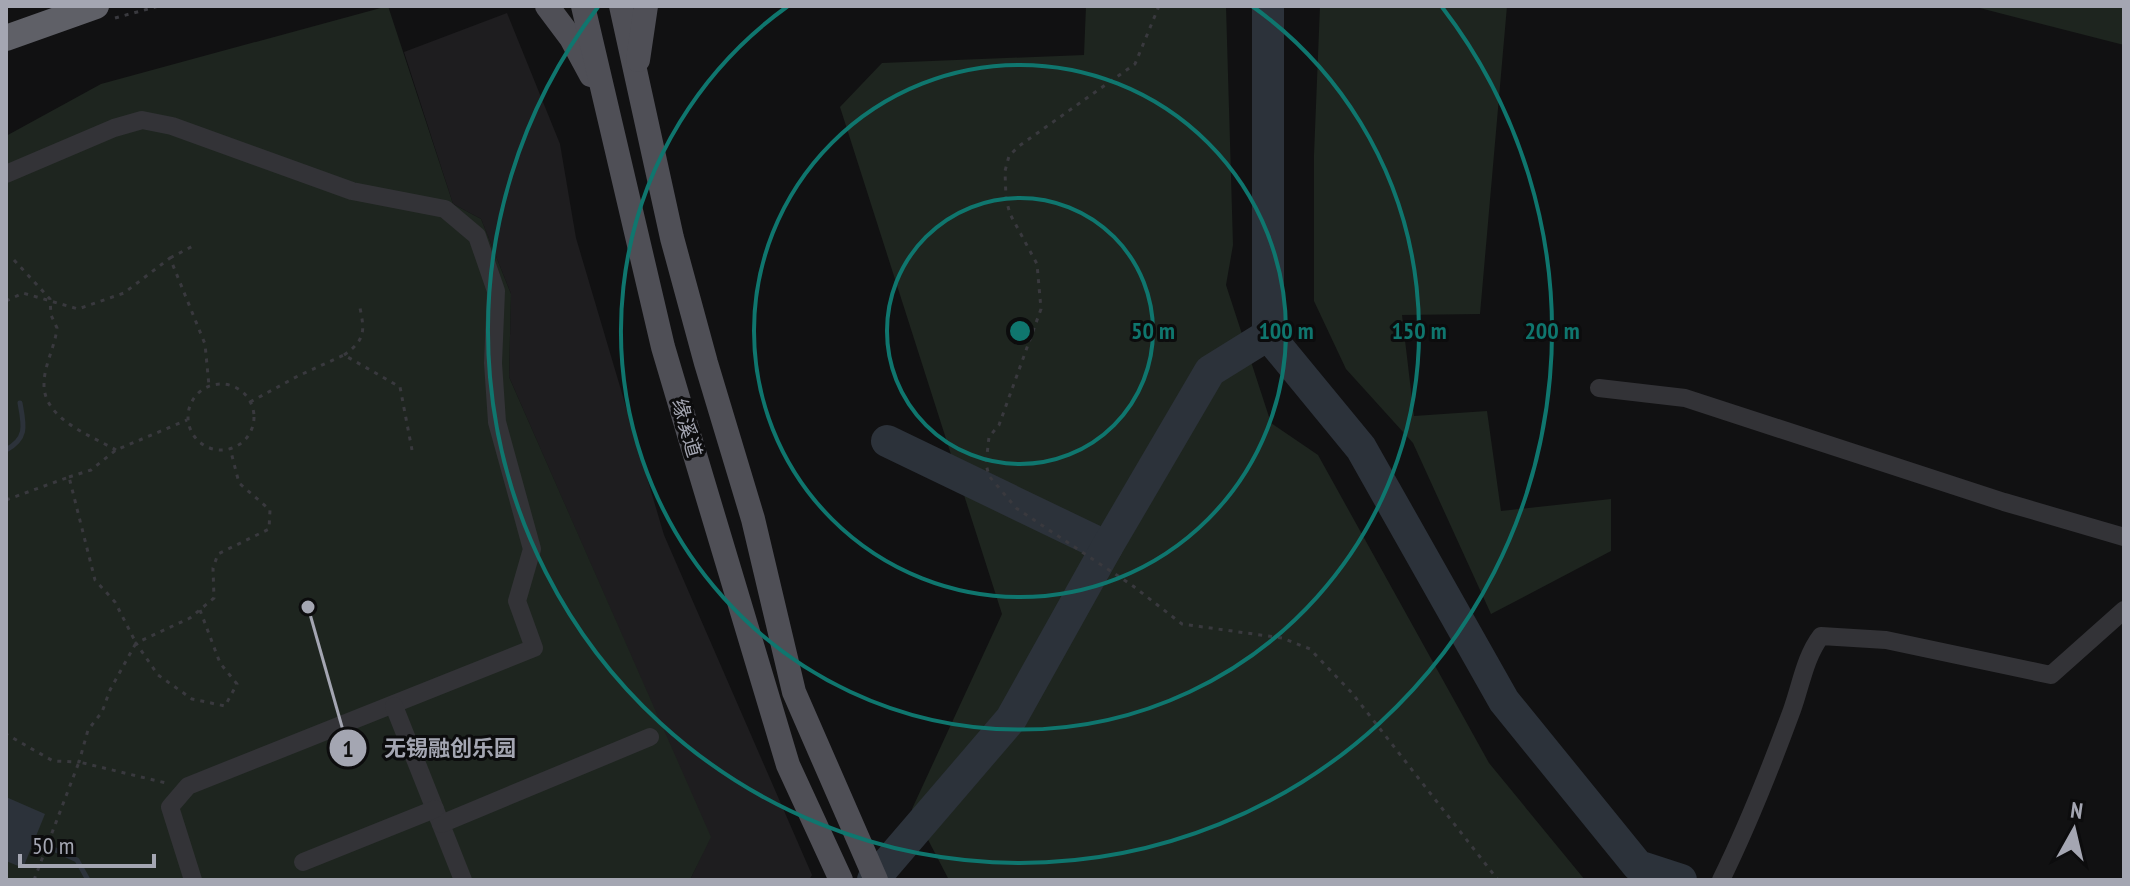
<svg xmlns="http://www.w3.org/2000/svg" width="2130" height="886" viewBox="0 0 2130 886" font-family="'PT Sans Narrow','Noto Sans SC',sans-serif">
<rect width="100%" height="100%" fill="#111112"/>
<polygon fill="#1e1d1f" points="507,13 560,144 576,238 664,535 812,875 809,880 690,880 710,837 509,377 511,294 481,219 453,204 404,52"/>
<g fill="#1e251f">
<polygon points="388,6 453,204 481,219 511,294 509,377 711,837 690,880 6,880 6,136 101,84"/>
<polygon points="1086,6 1226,6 1233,245 1226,285 1271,423 1318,455 1489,763 1585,880 949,880 912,809 1002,614 840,107 882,63 1084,55"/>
<polygon points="1320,6 1507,6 1480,314 1402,315 1414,416 1487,411 1501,511 1611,499 1611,551 1491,614 1413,443 1346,369 1314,301 1314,155"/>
<polygon points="1972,6 2124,6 2124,45"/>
</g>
<polygon fill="#2c323a" points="6,797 45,814 23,868 6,861"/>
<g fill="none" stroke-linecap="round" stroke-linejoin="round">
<g stroke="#2c323a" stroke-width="5">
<path d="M6,450C28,438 24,425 20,403"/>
<polyline points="34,840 77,860 88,880"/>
</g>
<g stroke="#2c323a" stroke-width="32">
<polyline points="1268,335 1268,6"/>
<polyline points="887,441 1107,547"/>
<polyline points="873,880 1011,719 1107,547 1210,371 1268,335 1361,448 1504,701 1638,866 1681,880"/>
</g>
<g stroke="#39393e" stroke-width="3" stroke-dasharray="4 6" stroke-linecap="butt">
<polyline points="1159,6 1135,64 1019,146 1009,156 1005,171 1006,199 1010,214 1037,264 1041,309 999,425 989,437 986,464 989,476 1016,508 1133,586 1182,624 1282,638 1310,649 1352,693 1498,880"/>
<polyline points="115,18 159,6"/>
<polyline points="170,258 193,246"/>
<path d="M14,260L50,299L51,315L57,328C55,347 44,365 44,384C43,419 92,436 116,450"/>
<polyline points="6,301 23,293 78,309 124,293 170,258 205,344 209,386"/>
<path d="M344,355C365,340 365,332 360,308"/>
<circle cx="221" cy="417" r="33"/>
<polyline points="250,402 298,376 344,355 400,387 412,450"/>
<polyline points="69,477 91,470 116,450 187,420"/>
<polyline points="6,500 69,477 95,580 115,602 136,643 110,690 102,712 88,730 79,762 53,761 6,734"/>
<polyline points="200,610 220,663 237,684 225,706 192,699 158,675 136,643 190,618 214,598 213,568 218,554 269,529 270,510 239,483 230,448"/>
<polyline points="34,880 79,762 166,783"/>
</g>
<g stroke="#333337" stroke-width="18">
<polyline points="6,174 114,128 142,120 172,126 352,191 445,209 477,236 496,291 493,363 497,422 532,549 517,601 534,648 188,786 170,807 193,880"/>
<polyline points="1599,388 1685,398 2004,502 2124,537"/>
<polyline points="394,706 463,880"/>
<polyline points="441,824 650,737"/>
<polyline points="303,862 435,809"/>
<path d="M1721,880C1748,825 1771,767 1792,710C1801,685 1805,657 1821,636L1886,640L2051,675L2124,610"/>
</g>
<g stroke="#4f4f56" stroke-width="24">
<polyline points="547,6 571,38 591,75"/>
<polyline points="583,6 663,347 695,455 788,765 841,880"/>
<polyline points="621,6 672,238 706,363 753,519 794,692 876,880"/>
<polyline points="638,60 646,6"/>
</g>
<polyline stroke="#5f6067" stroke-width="26" points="6,38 96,6"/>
</g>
<g fill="none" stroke="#0f766e" stroke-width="4">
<circle cx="1020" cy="331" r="133"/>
<circle cx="1020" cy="331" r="266"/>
<path d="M1252 6A399 399 0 1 1 788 6"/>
<path d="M1442 7A532 532 0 1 1 598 7"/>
</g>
<g text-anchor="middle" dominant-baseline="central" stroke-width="6" stroke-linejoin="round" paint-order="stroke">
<g font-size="20" fill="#a4a6b2" stroke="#0c0c0d">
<text transform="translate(687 428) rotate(74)">缘溪道</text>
</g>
</g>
<circle cx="1020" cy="331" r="12" fill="#0f766e" stroke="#0c0c0d" stroke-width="4"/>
<g font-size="24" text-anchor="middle" font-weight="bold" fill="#0f766e" stroke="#0c0c0d" stroke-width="6" stroke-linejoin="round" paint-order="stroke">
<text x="1153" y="339">50 m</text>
<text x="1286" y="339">100 m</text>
<text x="1419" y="339">150 m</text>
<text x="1552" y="339">200 m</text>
</g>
<path fill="none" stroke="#a4a6b2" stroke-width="3" d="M308 607L348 748"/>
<g fill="#a4a6b2" stroke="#0c0c0d" stroke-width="3">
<circle cx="308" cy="607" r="8"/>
<circle cx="348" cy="748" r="20"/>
</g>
<g font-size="24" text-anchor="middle" font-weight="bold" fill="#111">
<text x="348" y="757">1</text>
</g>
<g font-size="22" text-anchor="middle" font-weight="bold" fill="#a4a6b2" stroke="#0c0c0d" stroke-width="6" stroke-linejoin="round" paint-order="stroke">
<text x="450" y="756">无锡融创乐园</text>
</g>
<rect width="2130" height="886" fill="none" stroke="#a4a6b2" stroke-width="16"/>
<g transform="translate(2074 830) rotate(8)" stroke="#0c0c0d" stroke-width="6" paint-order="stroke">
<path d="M0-6L14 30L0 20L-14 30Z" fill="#a4a6b2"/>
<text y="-12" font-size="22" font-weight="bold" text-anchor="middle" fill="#a4a6b2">N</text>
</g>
<path d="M20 854v12h134v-12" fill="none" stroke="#a4a6b2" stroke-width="4"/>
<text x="32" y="854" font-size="24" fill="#a4a6b2" stroke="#0c0c0d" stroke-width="6" paint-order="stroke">50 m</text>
</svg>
